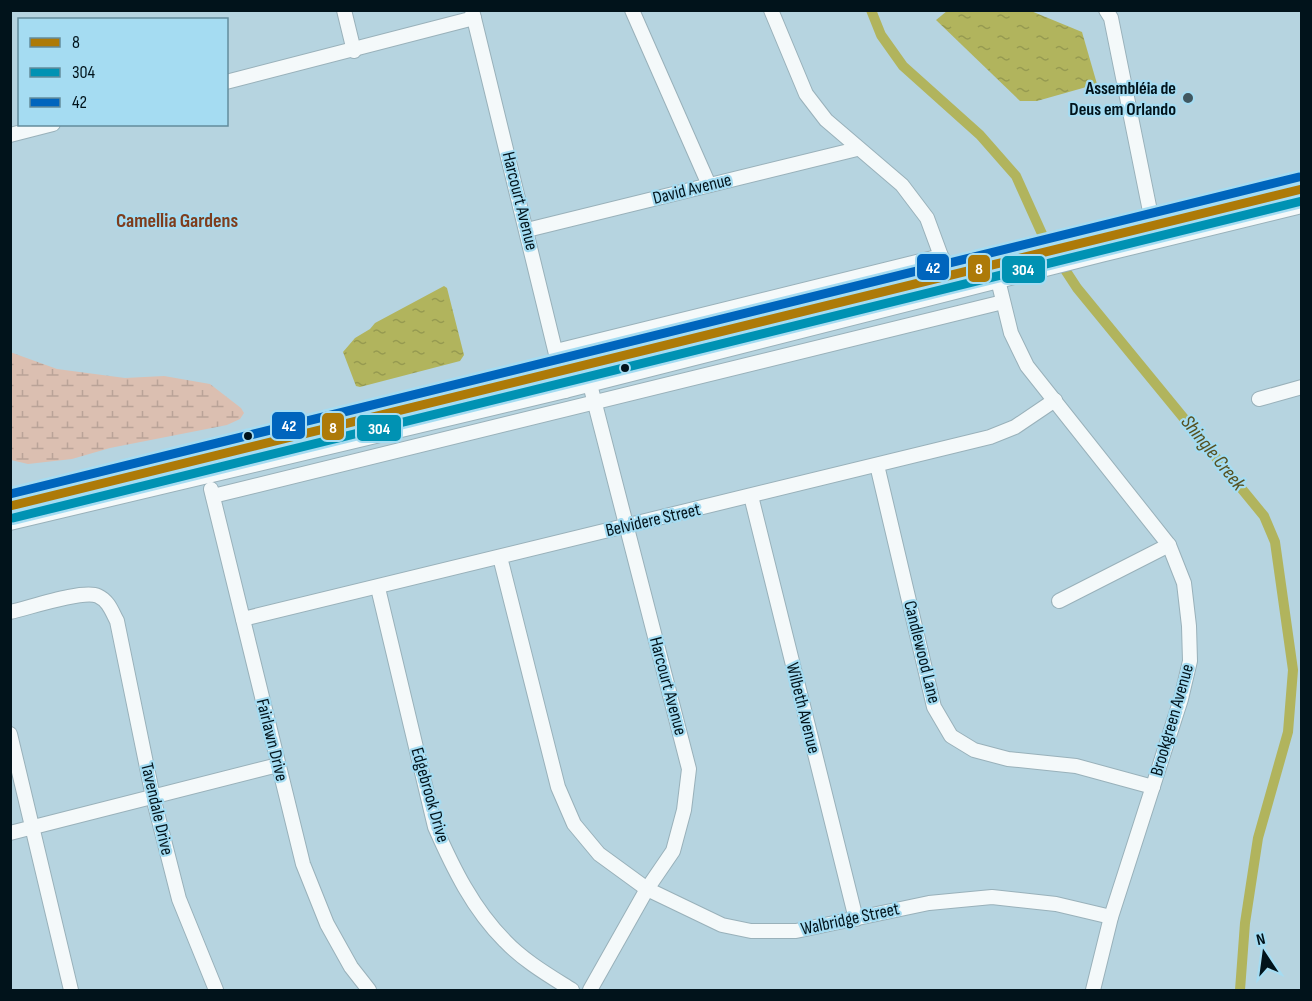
<svg xmlns="http://www.w3.org/2000/svg" width="1312" height="1001" viewBox="0 0 1312 1001" font-family="'Sofia Sans Condensed',sans-serif">
<defs>
<pattern id="wetland-marsh" width="20" height="14" patternUnits="userSpaceOnUse" patternTransform="scale(1.5)"><rect width="20" height="14" fill="#dbbfb1"/><path d="M1 5h8M5 5V1M11 12h8M15 12V8" fill="none" stroke="#baa398"/></pattern>
<pattern id="water-ripples" width="26" height="14" patternUnits="userSpaceOnUse" patternTransform="scale(1.5)"><rect width="26" height="14" fill="#b1b45d"/><path d="M2 4q2-2 4 0t4 0M15 11q2-2 4 0t4 0" fill="none" stroke="#969a50"/></pattern>
</defs>
<rect width="100%" height="100%" fill="#b6d4e0"/>
<polygon fill="url(#wetland-marsh)" points="10,352 57,369 125,378 164,376 210,384 241,408 244,413 240,419 227,425 110,448 72,459 28,464 11,460"/>
<g fill="url(#water-ripples)">
<polygon points="947,11 1031,11 1082,32 1097,84 1037,101 1020,101 936,20"/>
<polygon points="444,286 447,288 464,355 460,361 360,387 356,386 343,352 355,338 370,329 375,323"/>
</g>
<g fill="none" stroke-linecap="round" stroke-linejoin="round">
<polyline stroke="#b1b45d" stroke-width="10" points="871,10 881,35 903,66 980,135 1016,176 1043,236 1077,288 1264,516 1275,542 1293,670 1288,732 1258,838 1245,923 1240,990"/>
<g stroke="#99b1ba" stroke-width="16">
<g id="minor">
<polyline points="344,10 354,51"/>
<polyline points="472,10 565,391"/>
<polyline points="632,10 709,185"/>
<polyline points="771,10 806,94 826,120 902,185 927,218 941,256 953,274 952,281"/>
<polyline points="1106,10 1111,18 1153,226"/>
<polyline points="226,82 474,18"/>
<polyline points="10,135 53,124"/>
<polyline points="527,230 857,149"/>
<polyline points="999,273 997,276 1011,333 1027,366 1169,545 1184,583 1189,626 1190,661 1181,699 1111,917 1093,990"/>
<polyline points="556,351 941,256"/>
<polyline points="585,365 689,769 684,810 673,851 647,889 590,990"/>
<polyline points="1259,399 1302,387"/>
<polyline points="877,465 934,707 951,736 974,750 1008,759 1076,766 1153,787"/>
<polyline points="211,489 303,864 327,924 351,967 369,990"/>
<polyline points="213,496 1003,302"/>
<polyline points="751,496 856,919"/>
<polyline points="10,506 1302,189"/>
<polyline points="10,523 565,391 1101,255 1302,206"/>
<polyline points="500,557 558,787 574,824 599,854 647,889 722,925 751,931 796,931 929,903 992,897 1056,904 1111,917"/>
<path d="M378,588L435,827C453,868 473,909 505,941C524,961 550,976 572,990"/>
<polyline points="1059,601 1169,545"/>
<path d="M10,612C29,608 83,589 98,596C109,601 112,612 117,621L153,797L179,899L216,990"/>
<polyline points="243,619 990,437 1015,427 1055,400"/>
<polyline points="10,734 71,990"/>
<polyline points="10,833 278,765"/>
</g>
</g>
<use href="#minor" stroke="#f4f9fa" stroke-width="14"/>
<g stroke="#a5dcf2" stroke-width="14">
<polyline id="bus-1" points="10,506 1302,189"/>
</g>
<g stroke="#a5dcf2" stroke-width="14">
<polyline id="bus-2" points="13,518 1302,201"/>
</g>
<g stroke="#a5dcf2" stroke-width="14">
<polyline id="bus-3" points="10,494 1299,177"/>
</g>
<use href="#bus-1" stroke="#ad7a08" stroke-width="9"/>
<use href="#bus-2" stroke="#0092b3" stroke-width="9"/>
<use href="#bus-3" stroke="#0065bd" stroke-width="9"/>
</g>
<circle fill="#405760" stroke="#a5dcf2" stroke-width="2" cx="1188" cy="98" r="6"/>
<g fill="#01131b" stroke="#a5dcf2" stroke-width="2">
<circle cx="625" cy="368" r="5"/>
<circle cx="248" cy="436" r="5"/>
</g>
<g text-anchor="middle" dominant-baseline="central" stroke-width="4.5" stroke-linejoin="round" paint-order="stroke">
<g font-size="18" font-weight="bold" fill="#01131b" stroke="#a5dcf2" text-anchor="end">
<text x="1176" y="88">Assembléia de<tspan x="1176" dy="21">Deus em Orlando</tspan></text>
</g>
<g font-size="18" fill="#01131b" stroke="#a5dcf2">
<text transform="translate(692 189) rotate(-14)">David Avenue</text>
<text transform="translate(520 201) rotate(76)">Harcourt Avenue</text>
<text transform="translate(653 520) rotate(-13)">Belvidere Street</text>
<text transform="translate(922 652) rotate(76)">Candlewood Lane</text>
<text transform="translate(668 686) rotate(75)">Harcourt Avenue</text>
<text transform="translate(803 708) rotate(76)">Wilbeth Avenue</text>
<text transform="translate(1172 720) rotate(-74)">Brookgreen Avenue</text>
<text transform="translate(272 740) rotate(76)">Fairlawn Drive</text>
<text transform="translate(430 795) rotate(74)">Edgebrook Drive</text>
<text transform="translate(157 809) rotate(77)">Tavendale Drive</text>
<text transform="translate(850 919) rotate(-12)">Walbridge Street</text>
</g>
<g font-size="20" font-weight="bold" fill="#7e3d1d" stroke="#a5dcf2">
<text x="177" y="221">Camellia Gardens</text>
</g>
<g font-size="20" font-style="italic" fill="#555121" stroke="#a5dcf2">
<text transform="translate(1213 453) rotate(51)">Shingle Creek</text>
</g>
</g>
<g stroke="#a5dcf2" stroke-width="2">
<rect x="916" y="253" width="34" height="28" rx="6" fill="#0065bd"/>
<rect x="967" y="254" width="24" height="29" rx="6" fill="#ad7a08"/>
<rect x="1001" y="255" width="45" height="29" rx="6" fill="#0092b3"/>
<rect x="271" y="411" width="35" height="29" rx="6" fill="#0065bd"/>
<rect x="321" y="412" width="24" height="29" rx="6" fill="#ad7a08"/>
<rect x="356" y="414" width="46" height="28" rx="6" fill="#0092b3"/>
</g>
<g font-size="16" text-anchor="middle" font-weight="bold" fill="#fff">
<text x="933" y="273">42</text>
<text x="979" y="274">8</text>
<text x="1023" y="275">304</text>
<text x="289" y="431">42</text>
<text x="333" y="433">8</text>
<text x="379" y="434">304</text>
</g>
<rect width="1312" height="1001" fill="none" stroke="#01131b" stroke-width="24"/>
<rect x="18" y="18" width="210" height="108" fill="#a5dcf2" stroke="#638c9c" stroke-width="1.5"/>
<rect x="30" y="38" width="30" height="9" fill="#ad7a08" stroke="#638c9c" stroke-width="1.5"/>
<text x="72" y="48" font-size="18" fill="#01131b">8</text>
<rect x="30" y="68" width="30" height="9" fill="#0092b3" stroke="#638c9c" stroke-width="1.5"/>
<text x="72" y="78" font-size="18" fill="#01131b">304</text>
<rect x="30" y="98" width="30" height="9" fill="#0065bd" stroke="#638c9c" stroke-width="1.5"/>
<text x="72" y="108" font-size="18" fill="#01131b">42</text>
<g transform="translate(1264 953) rotate(347)" stroke="#a5dcf2" stroke-width="4.5" paint-order="stroke">
<path d="M0-4.5L10 22L0 15L-10 22Z" fill="#01131b"/>
<text y="-9" font-size="16" font-weight="bold" text-anchor="middle" fill="#01131b">N</text>
</g>
</svg>
